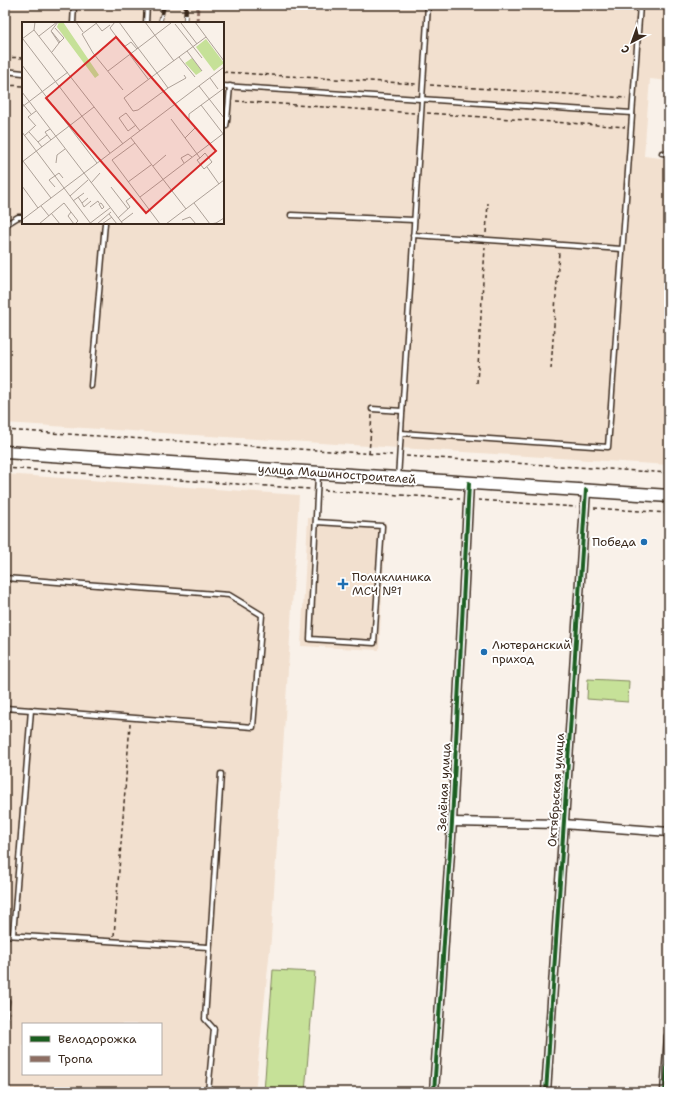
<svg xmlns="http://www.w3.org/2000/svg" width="674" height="1097" viewBox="0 0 674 1097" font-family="'Shantell Sans',sans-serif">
<rect width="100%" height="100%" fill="#f9f1e9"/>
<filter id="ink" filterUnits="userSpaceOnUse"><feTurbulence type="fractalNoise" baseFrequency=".025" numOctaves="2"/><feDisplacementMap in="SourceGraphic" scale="8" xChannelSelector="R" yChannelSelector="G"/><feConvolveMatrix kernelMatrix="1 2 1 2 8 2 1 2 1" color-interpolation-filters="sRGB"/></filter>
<g filter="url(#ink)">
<g fill="#f2e0cf" fill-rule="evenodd">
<path d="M5,5H669V81L650,79L644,156L669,159V465L5,423ZM23,23H223V223H23Z"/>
<path d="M5,474L299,495L271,939L255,1092H5ZM23,1024H161V1074H23Z"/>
<polygon points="308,518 386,523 379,650 301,646"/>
</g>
<g fill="#c6e198" stroke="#80865b">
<polygon points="588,679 629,681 628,702 587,699"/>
<polygon points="273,970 315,972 305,1092 264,1092"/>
</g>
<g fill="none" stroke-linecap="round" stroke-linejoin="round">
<g stroke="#3b2a1e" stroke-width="7">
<g id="lane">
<polyline points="73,23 74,5"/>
<polyline points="146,23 147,5"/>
<polyline points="5,71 23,73"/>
<polyline points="223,86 632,113"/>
<polyline points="223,127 226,126 227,121 230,86"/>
<polyline points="662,153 669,154"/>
<polyline points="291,215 414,220"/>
<polyline points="5,225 18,217 23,217"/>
<polyline points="413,235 622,249"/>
<polyline points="91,386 105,223"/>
<polyline points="372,409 402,411"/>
<polyline points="401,433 608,447 640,5"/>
<polyline points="398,478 428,5"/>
<polyline points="316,522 382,526 374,643 310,639 318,475"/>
<polyline points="5,578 229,595 262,615 253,727 5,708"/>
<polyline points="5,935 208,947"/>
<polyline points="13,935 31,710"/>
<polyline points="5,1001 7,1001 5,1022"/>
<polyline points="208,1092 214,1029 205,1019 221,774"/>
</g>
</g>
<g stroke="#3b2a1e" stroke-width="11">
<g id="street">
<polyline points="452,822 563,824 669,832"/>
<polyline points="434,1092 452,822 469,483"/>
<polyline points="546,1092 586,490"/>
<polyline points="665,1092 669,1036"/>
</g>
</g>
<g stroke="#3b2a1e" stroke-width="15">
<polyline id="secondary" points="5,452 669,496"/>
</g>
<g stroke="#3b2a1e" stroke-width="1.5" stroke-dasharray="4 3" stroke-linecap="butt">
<polyline points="5,57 23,58"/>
<polyline points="223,72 417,84"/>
<polyline points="5,85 23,86"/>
<polyline points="430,85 626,98"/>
<polyline points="236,101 414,113"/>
<polyline points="427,113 625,127"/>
<polyline points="486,233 488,203"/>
<polyline points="551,369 559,252"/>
<polyline points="477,383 485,247"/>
<polyline points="5,430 392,455"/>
<polyline points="369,454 372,415"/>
<polyline points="406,456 669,473"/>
<polyline points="5,468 310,489"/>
<polyline points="324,490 460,499"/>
<polyline points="478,500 576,507"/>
<polyline points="594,508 669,513"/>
<polyline points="114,936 130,724"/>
</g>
<use href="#lane" stroke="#fff" stroke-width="4"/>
<use href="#street" stroke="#fff" stroke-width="8"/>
<use href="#secondary" stroke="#fff" stroke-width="12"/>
<g stroke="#3b2a1e" stroke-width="4.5">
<g id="rail">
<polyline points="160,23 164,5"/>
<polyline points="185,23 186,5"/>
</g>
</g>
<use href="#rail" stroke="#fff" stroke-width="3" stroke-dasharray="9" stroke-linecap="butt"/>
<polyline stroke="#8d6e63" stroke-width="3" stroke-dasharray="6 3" stroke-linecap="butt" points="197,23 198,5"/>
<g stroke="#fff" stroke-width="6">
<g id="cycleway">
<polyline points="434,1092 452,822 469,483"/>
<polyline points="546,1092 586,490"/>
<polyline points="665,1092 669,1036"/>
</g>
</g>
<use href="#cycleway" stroke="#1b5e20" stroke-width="4"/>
</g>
</g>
<g fill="#1f6fb2" stroke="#fff" stroke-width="1.5">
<circle cx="644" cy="542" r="4"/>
<path d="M341 578h4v4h4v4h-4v4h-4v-4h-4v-4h4z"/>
<circle cx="484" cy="652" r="4"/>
</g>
<g text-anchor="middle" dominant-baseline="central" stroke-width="4" stroke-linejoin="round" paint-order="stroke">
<g font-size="12" fill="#3b2a1e" stroke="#fff">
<text transform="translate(337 474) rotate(4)">улица Машиностроителей</text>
<text transform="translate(444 787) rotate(-87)">Зелёная улица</text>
<text transform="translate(556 790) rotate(-86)">Октябрьская улица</text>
</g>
<g font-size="12" fill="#3b2a1e" stroke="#fff" text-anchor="start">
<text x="636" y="542" text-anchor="end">Победа</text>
<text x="352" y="577">Поликлиника<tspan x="352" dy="14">МСЧ №1</tspan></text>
<text x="492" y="645">Лютеранский<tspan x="492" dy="14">приход</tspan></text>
</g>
</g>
<g transform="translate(22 22)">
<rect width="202" height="202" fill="#f9f1e9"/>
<path d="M37,0H41L77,53L73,56L35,5ZM184,17L202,41L192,49L174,25ZM170,36L180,49L174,53L163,41Z" fill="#c6e198"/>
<path fill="none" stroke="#ada198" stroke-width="1" d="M13,0L12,8L101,122M54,0L61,10M76,0L60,12L71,31L101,68M93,0L88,6L102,25L109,20L115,27M97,0L116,26L135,51L146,66L116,88L111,89L102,76L115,66L135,51L165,29L184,15M123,0L152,39M173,0L202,39M74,1L80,9L88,3M159,1L175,22M153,2L180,36M33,6L42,16L37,21M30,10L38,20M17,14L35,0M0,17L12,8M1,17L88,131M165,29L180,49M30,30L37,21L29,9L36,0M108,33L126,57M157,35L173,55M0,43L75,141M86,49L149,1M188,56L196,67M177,64L202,96M146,66L164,56L162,53M0,70L101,202M0,81L9,92M179,83L202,113M0,85L46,50M149,97L178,136L175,138L182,147L190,140L183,131L178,136M114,103L106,109L97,96L104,91L118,109M14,104L6,95L14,89M28,107L23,110L29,118M0,110L69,202M7,110L16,120M178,111L167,98V92L201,67M2,114L13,104M109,116L164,187M163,116L173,106M113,121L90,138L138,202M20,125L16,120L25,113M1,139L29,176M0,140L72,85M34,141L35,133L43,127M162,141L159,136L166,132L170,135M131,144L144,133M185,145L197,162M106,160L129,143M69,161L78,151M0,164L16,186M33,165L27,158L37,151L41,156M89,165L106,187M48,174L66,158M56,175L60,181L66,176M118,175L202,111M51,179L62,171M60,181L62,185L69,179M79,181L82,185L80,187L77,182ZM172,181L188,202M19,184L27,194M68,185L76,179L77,181M49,190L46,194L52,202M29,191L38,202M87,192L95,202M96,196L108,185L104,179L111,174M0,198L202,45M160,198L168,195L174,202M99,200L111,191M17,202L42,181L56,199L53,202M67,202L88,186M75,202L89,190M80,202L90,195M144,202L202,158M188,202L194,201L202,196"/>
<path fill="#d62828" fill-opacity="0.15" stroke="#d62828" stroke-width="2" d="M94,15L194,129L124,191L24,76Z"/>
<rect width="202" height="202" fill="none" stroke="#3b2a1e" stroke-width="2"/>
</g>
<rect width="674" height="1097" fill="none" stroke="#fff" stroke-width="20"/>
<rect x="10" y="10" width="654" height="1077" fill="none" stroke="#3b2a1e" stroke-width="1.5" filter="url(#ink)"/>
<rect x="22" y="1023" width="140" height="52" fill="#ffffff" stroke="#b1aaa5"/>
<rect x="30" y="1036" width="20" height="6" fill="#1b5e20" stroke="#b1aaa5"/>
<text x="58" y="1043" font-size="12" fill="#3b2a1e">Велодорожка</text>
<rect x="30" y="1056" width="20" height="6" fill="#8d6e63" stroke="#b1aaa5"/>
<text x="58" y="1063" font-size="12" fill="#3b2a1e">Тропа</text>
<g transform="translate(632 42) rotate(221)" stroke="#ffffff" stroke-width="3" paint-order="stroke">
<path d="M0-3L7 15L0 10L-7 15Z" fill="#3b2a1e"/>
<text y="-6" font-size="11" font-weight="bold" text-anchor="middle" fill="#3b2a1e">С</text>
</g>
</svg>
